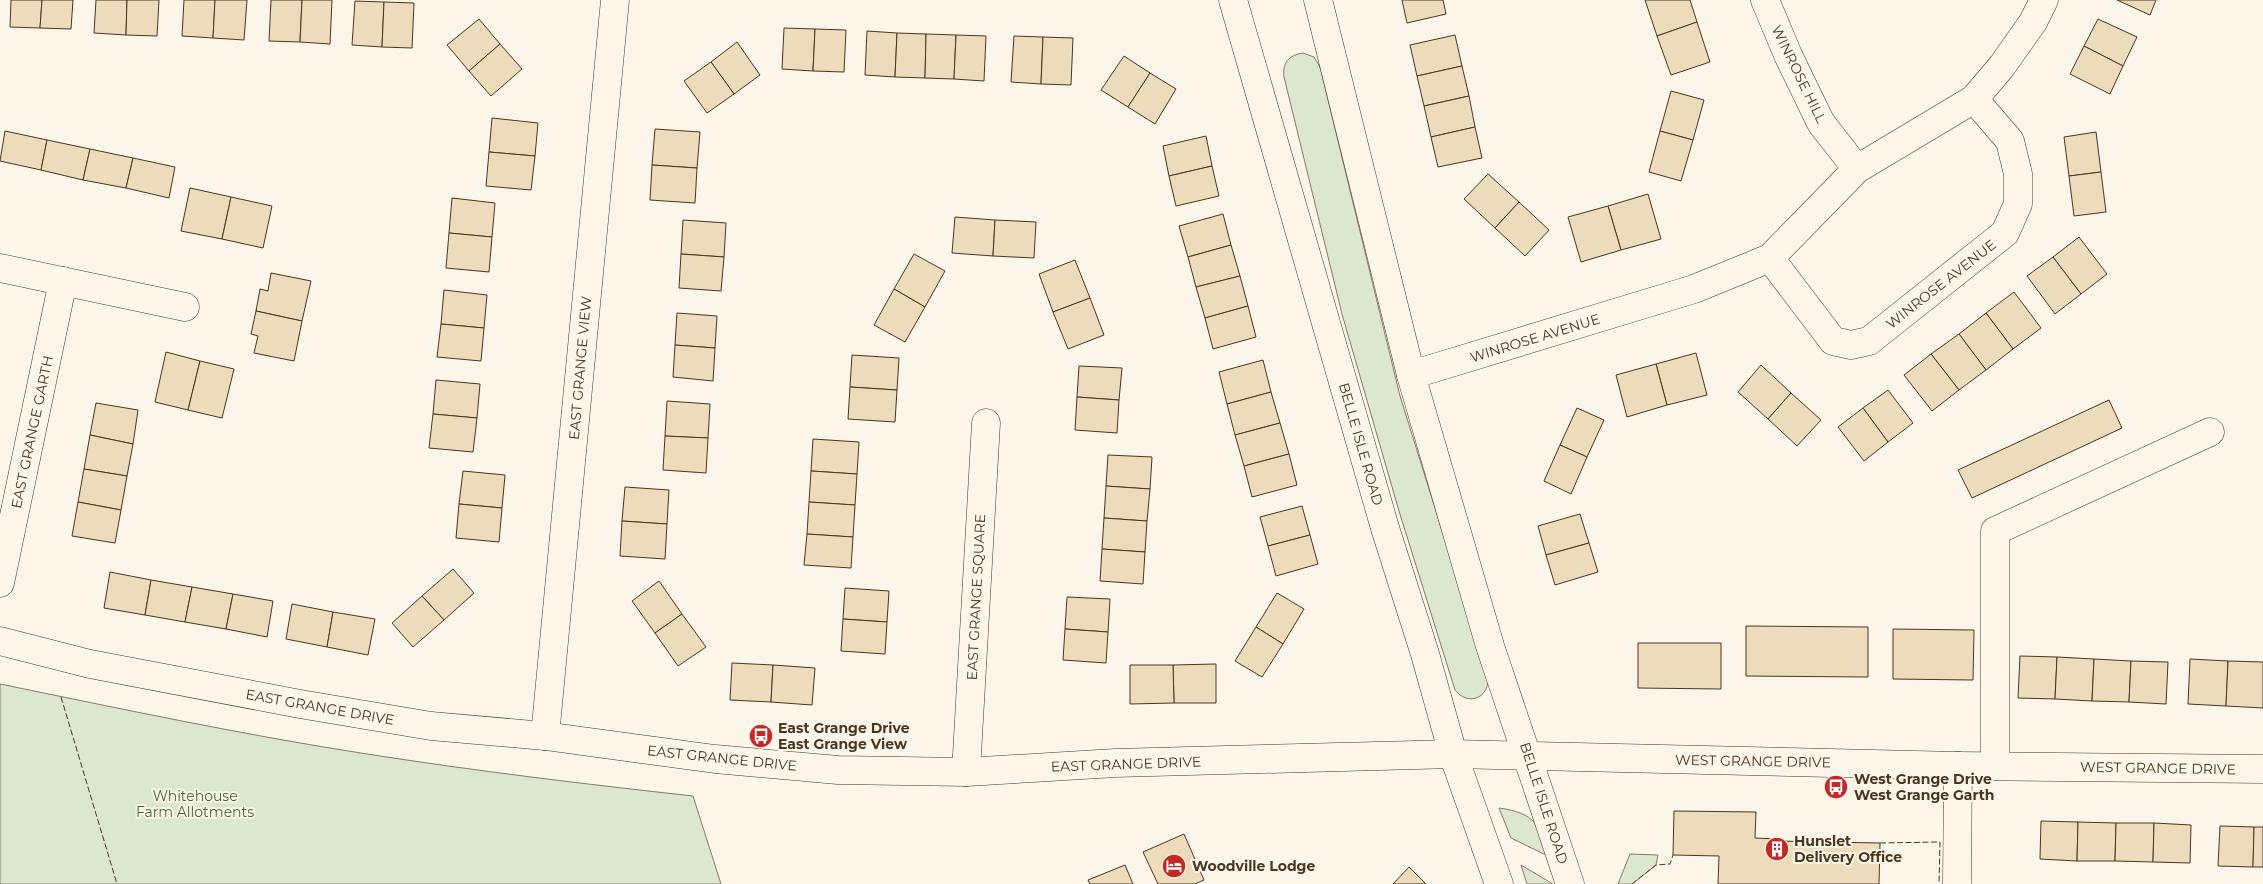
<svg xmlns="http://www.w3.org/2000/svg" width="2263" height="884" viewBox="0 0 2263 884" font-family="Montserrat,sans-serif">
<rect width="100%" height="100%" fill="#fbf6e9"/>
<g fill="#dce7d0" stroke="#887966">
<path d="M1303,53L1314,57L1320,67L1400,396L1488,678C1489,699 1467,706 1455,690L1399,511L1342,314L1284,77C1282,63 1289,55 1303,53Z"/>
<path d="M0,684C122,709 244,735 367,754C476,771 584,784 693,796L721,884H0Z"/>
<path d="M1499,808C1536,813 1540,826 1552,858L1511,838Z"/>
<polygon points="1630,854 1658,855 1656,865 1632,884 1618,884"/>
<polygon points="1521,865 1553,884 1527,884"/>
</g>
<g fill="#ecdcbc" stroke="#4a3520">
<polygon points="11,0 42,0 40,28 10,27"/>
<polygon points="42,0 73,0 71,29 40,28"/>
<polygon points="96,0 127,0 126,35 94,33"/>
<polygon points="127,0 159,0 157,36 126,35"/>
<polygon points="184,0 215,0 213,38 182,36"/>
<polygon points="215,0 247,0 244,40 213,38"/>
<polygon points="271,0 302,0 300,42 269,41"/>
<polygon points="302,0 332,0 330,44 300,42"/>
<polygon points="1402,0 1443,0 1446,14 1407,23"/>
<polygon points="1645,0 1690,0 1697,22 1657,36"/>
<polygon points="2117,0 2156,0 2150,15"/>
<polygon points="355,1 384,2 382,47 352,45"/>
<polygon points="384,2 414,3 412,48 382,47"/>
<polygon points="479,19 500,44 469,71 447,45"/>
<polygon points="2098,19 2137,37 2123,66 2084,46"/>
<polygon points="1697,22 1710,62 1671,75 1657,36"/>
<polygon points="784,28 815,29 813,71 782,69"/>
<polygon points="815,29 846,30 844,72 813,71"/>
<polygon points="867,31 897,33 895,77 865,75"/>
<polygon points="897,33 926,34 925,78 895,77"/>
<polygon points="926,34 956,35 954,79 925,78"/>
<polygon points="956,35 986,36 984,81 954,79"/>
<polygon points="1455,35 1462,66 1417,76 1410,45"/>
<polygon points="1014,36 1043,37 1041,84 1011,82"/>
<polygon points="1043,37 1073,38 1071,85 1041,84"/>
<polygon points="737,42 760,75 734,94 711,62"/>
<polygon points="500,44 522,69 491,96 469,71"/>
<polygon points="2084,46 2123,66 2110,94 2070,74"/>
<polygon points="1124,56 1150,73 1128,107 1101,90"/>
<polygon points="711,62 734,94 707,113 684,81"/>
<polygon points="1462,66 1469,96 1424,106 1417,76"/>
<polygon points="1150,73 1176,89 1155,124 1128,107"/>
<polygon points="1671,91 1704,100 1693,140 1660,131"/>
<polygon points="1469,96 1475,127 1431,137 1424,106"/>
<polygon points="492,118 538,123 535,156 489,152"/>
<polygon points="1475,127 1482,158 1438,167 1431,137"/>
<polygon points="655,129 700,132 697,168 652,165"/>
<polygon points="5,131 47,140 41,170 0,161"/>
<polygon points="1660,131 1693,140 1681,181 1649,172"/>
<polygon points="2096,132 2101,172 2069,176 2064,137"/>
<polygon points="1206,136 1212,166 1169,176 1163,146"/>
<polygon points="47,140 90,149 83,180 41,170"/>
<polygon points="90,149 133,158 126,188 83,180"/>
<polygon points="489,152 535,156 531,190 486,186"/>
<polygon points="133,158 175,167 169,198 126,188"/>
<polygon points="652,165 697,168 695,203 650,200"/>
<polygon points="1212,166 1219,196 1176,206 1169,176"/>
<polygon points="2101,172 2106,212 2074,216 2069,176"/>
<polygon points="1488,174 1519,202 1495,228 1464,199"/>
<polygon points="190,188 231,197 222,239 181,231"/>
<polygon points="1648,194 1661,239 1621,250 1608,206"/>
<polygon points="231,197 272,206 263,248 222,239"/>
<polygon points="452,198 495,203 492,237 449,233"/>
<polygon points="1519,202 1549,230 1525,256 1495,228"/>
<polygon points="1608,206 1621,250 1581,262 1568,217"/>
<polygon points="1223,214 1231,245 1188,257 1179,226"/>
<polygon points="955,217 995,220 993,256 952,253"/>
<polygon points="683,220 726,223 724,257 681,254"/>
<polygon points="995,220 1036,222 1034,258 993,256"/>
<polygon points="449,233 492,237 489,272 446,268"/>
<polygon points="2079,237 2107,274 2081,294 2053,257"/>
<polygon points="1231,245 1240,276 1196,287 1188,257"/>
<polygon points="681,254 724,257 721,291 679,288"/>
<polygon points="914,254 945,271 925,307 894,289"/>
<polygon points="2053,257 2081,294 2055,314 2027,276"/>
<polygon points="1075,260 1090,298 1053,312 1039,274"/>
<polygon points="271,273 311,281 302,321 256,311 260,289 268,291"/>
<polygon points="1240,276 1248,306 1205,318 1196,287"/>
<polygon points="894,289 925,307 905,342 874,325"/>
<polygon points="444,290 487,295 484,328 441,324"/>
<polygon points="2014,292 2041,328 2013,349 1986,313"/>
<polygon points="1090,298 1104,335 1068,349 1053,312"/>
<polygon points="1248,306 1256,337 1213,349 1205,318"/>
<polygon points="256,311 302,321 294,361 254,353 258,336 251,334"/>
<polygon points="677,313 717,316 715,348 675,345"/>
<polygon points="1986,313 2013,349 1986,370 1959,334"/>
<polygon points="441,324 484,328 481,361 437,357"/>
<polygon points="1959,334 1986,370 1959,390 1931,354"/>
<polygon points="675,345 715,348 713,381 673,377"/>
<polygon points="166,352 200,361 188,410 155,402"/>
<polygon points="1696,353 1707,395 1667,405 1656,364"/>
<polygon points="1931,354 1959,390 1932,411 1904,375"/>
<polygon points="852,355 899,358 897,390 850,387"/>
<polygon points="1263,360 1271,392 1227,404 1219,372"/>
<polygon points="200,361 234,369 222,418 188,410"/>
<polygon points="1656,364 1667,405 1627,417 1616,375"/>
<polygon points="1761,365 1791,393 1768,419 1738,392"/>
<polygon points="1079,366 1122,368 1119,400 1077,397"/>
<polygon points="436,380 480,384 477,418 433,414"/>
<polygon points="850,387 897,390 895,422 848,419"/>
<polygon points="1888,390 1913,423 1888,442 1863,408"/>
<polygon points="1271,392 1280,423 1235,435 1227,404"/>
<polygon points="1791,393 1821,420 1797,446 1768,419"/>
<polygon points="1077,397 1119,400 1117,433 1075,430"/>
<polygon points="2109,400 2122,428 1972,498 1958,470"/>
<polygon points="667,401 710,404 708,438 665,436"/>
<polygon points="96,403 138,410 133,444 90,435"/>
<polygon points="1577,408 1604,420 1587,457 1560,445"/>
<polygon points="1863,408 1888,442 1864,461 1838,427"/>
<polygon points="433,414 477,418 473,452 429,448"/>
<polygon points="1280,423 1289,454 1244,466 1235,435"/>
<polygon points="90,435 133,444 127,476 84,469"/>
<polygon points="665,436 708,438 706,473 663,470"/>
<polygon points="813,439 859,442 857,474 811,471"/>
<polygon points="1560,445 1587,457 1571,494 1544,481"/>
<polygon points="1289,454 1297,485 1252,497 1244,466"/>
<polygon points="1108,455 1152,457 1150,489 1106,486"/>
<polygon points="84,469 127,476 121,510 78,502"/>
<polygon points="463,471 505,475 502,508 459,504"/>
<polygon points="811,471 857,474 855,505 809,502"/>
<polygon points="1106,486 1150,489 1147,521 1104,518"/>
<polygon points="625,487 669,490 667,524 622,521"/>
<polygon points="78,502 121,510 115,543 72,536"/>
<polygon points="809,502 855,505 853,537 807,534"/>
<polygon points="459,504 502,508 499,542 456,538"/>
<polygon points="1302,506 1310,535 1268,546 1260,517"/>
<polygon points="1580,514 1589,543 1546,555 1538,526"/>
<polygon points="1104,518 1147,521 1145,552 1102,549"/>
<polygon points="622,521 667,524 665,559 620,556"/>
<polygon points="807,534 853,537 851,568 804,565"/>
<polygon points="1310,535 1318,564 1276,576 1268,546"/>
<polygon points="1589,543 1598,572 1555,585 1546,555"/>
<polygon points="1102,549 1145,552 1143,584 1100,581"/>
<polygon points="453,569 474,593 444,620 422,596"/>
<polygon points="110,572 151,580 145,615 104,608"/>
<polygon points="151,580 192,587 185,622 145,615"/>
<polygon points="659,581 682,614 655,633 632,601"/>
<polygon points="192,587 233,594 226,629 185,622"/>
<polygon points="845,588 889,591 887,622 843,619"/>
<polygon points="1277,593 1304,609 1283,644 1256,627"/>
<polygon points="233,594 273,601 267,637 226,629"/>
<polygon points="422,596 444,620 413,647 392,623"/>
<polygon points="1067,597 1110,599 1108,632 1065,629"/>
<polygon points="292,604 333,612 327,647 286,639"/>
<polygon points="333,612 375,619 368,655 327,647"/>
<polygon points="682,614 706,647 678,666 655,633"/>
<polygon points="843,619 887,622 885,654 841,651"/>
<polygon points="1746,626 1868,627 1868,677 1746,676"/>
<polygon points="1256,627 1283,644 1262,677 1235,661"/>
<polygon points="1065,629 1108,632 1106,663 1063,660"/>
<polygon points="1893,629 1974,630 1973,680 1893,679"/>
<polygon points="1638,643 1721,643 1721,689 1638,688"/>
<polygon points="2020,656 2057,657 2055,699 2018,698"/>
<polygon points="2057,657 2094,659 2092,701 2055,699"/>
<polygon points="2094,659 2131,661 2129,702 2092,701"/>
<polygon points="2190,659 2228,661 2226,706 2188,704"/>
<polygon points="2131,661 2168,662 2166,704 2129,702"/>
<polygon points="2228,661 2263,662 2263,708 2226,706"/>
<polygon points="732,663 773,665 771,702 730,700"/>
<polygon points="1216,664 1216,703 1174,703 1173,665"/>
<polygon points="773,665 815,668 812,705 771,702"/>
<polygon points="1130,665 1173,665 1174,703 1130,704"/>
<polygon points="1674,811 1756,812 1755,838 1777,839 1777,841 1880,843 1879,884 1718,884 1719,856 1673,855"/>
<polygon points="2041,821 2078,822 2077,861 2040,859"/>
<polygon points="2078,822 2116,823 2115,861 2077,861"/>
<polygon points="2116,823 2154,823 2153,862 2115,861"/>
<polygon points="2154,823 2191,825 2190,863 2153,862"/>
<polygon points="2220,826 2254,827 2253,867 2218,866"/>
<polygon points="2254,827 2263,827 2263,867 2253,867"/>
<polygon points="1184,834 1204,880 1195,884 1158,884 1143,852"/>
<polygon points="1125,865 1133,884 1090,884 1088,880"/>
<polygon points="1409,867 1426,884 1393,884"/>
</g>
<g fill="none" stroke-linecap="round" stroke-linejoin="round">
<g stroke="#4a3520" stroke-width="29">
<g id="minor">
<polyline points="1233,0 1385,528 1425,654 1453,754 1499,884"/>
<polyline points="1318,0 1411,375 1490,646 1570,884"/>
<polyline points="1765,0 1788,55 1821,123 1857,169"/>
<polyline points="1770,258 1833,341 1851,345 1869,341 2005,233 2018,204 2018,174 2010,141 1974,99"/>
<polyline points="0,268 185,307"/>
<polyline points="1411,375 1694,289 1770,258 1857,169 1974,99 2002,66 2033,22 2044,0"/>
<polyline points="0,583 63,281"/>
<polyline points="0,641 90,664 300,704 431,726 545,736 715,759 838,770 966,772 1115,763 1453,754 1958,766 2263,769"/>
<polyline points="545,736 615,0"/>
<polyline points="1995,766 1995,531 2210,432"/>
<polyline points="966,772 986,423"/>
<polyline points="1957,884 1958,766"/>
</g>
</g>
<use href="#minor" stroke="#fbf6e9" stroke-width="28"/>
<g stroke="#4a3520" stroke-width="1" stroke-dasharray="6 2.5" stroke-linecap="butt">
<polyline points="61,697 117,884"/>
<polyline points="1880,843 1940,842 1939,884"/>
<polyline points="1632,884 1656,865 1670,864 1673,855"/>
</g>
</g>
<defs>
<g id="bus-disc" transform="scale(1.25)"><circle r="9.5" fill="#c62828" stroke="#fbf6e9"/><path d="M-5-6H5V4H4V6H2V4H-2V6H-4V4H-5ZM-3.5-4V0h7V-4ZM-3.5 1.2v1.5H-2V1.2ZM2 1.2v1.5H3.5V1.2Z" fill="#fff"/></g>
<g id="building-disc" transform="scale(1.25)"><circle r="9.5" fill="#c62828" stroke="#fbf6e9"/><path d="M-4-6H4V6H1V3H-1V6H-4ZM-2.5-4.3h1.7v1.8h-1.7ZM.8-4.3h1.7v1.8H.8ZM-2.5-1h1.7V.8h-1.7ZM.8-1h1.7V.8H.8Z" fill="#fff"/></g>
<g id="hotel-disc" transform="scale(1.25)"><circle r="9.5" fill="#c62828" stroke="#fbf6e9"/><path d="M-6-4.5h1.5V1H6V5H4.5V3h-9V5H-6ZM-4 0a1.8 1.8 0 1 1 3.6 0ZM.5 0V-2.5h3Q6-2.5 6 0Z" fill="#fff"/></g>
</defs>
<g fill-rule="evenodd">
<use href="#bus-disc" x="761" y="736"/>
<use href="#bus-disc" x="1836" y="787"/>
<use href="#building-disc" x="1777" y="849"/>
<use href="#hotel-disc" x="1174" y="866"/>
</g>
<g text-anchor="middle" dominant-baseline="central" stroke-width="4" stroke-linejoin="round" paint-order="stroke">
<g font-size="14" fill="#4a3520" stroke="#fbf6e9">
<text transform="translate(1799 74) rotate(64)">WINROSE HILL</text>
<text transform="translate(1941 284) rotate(-38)">WINROSE AVENUE</text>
<text transform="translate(1535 338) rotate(-17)">WINROSE AVENUE</text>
<text transform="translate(580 368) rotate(-85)">EAST GRANGE VIEW</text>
<text transform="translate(32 432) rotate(-78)">EAST GRANGE GARTH</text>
<text transform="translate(1361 444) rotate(74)">BELLE ISLE ROAD</text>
<text transform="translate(976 597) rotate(-87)">EAST GRANGE SQUARE</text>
<text transform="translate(320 707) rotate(10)">EAST GRANGE DRIVE</text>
<text transform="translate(722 758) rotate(6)">EAST GRANGE DRIVE</text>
<text transform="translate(1753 761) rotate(1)">WEST GRANGE DRIVE</text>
<text transform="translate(1126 764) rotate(-2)">EAST GRANGE DRIVE</text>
<text transform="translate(2158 768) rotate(1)">WEST GRANGE DRIVE</text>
<text transform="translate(1544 803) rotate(72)">BELLE ISLE ROAD</text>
</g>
<g font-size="14" font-weight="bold" fill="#4a3520" stroke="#fbf6e9" text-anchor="start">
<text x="778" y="728">East Grange Drive<tspan x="778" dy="16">East Grange View</tspan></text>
<text x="1854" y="779">West Grange Drive<tspan x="1854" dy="16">West Grange Garth</tspan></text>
<text x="1794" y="841">Hunslet<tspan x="1794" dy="16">Delivery Office</tspan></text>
<text x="1192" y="866">Woodville Lodge</text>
</g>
<g font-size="14" fill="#436837" stroke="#fbf6e9">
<text x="195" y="796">Whitehouse<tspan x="195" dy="16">Farm Allotments</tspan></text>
</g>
</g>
</svg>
